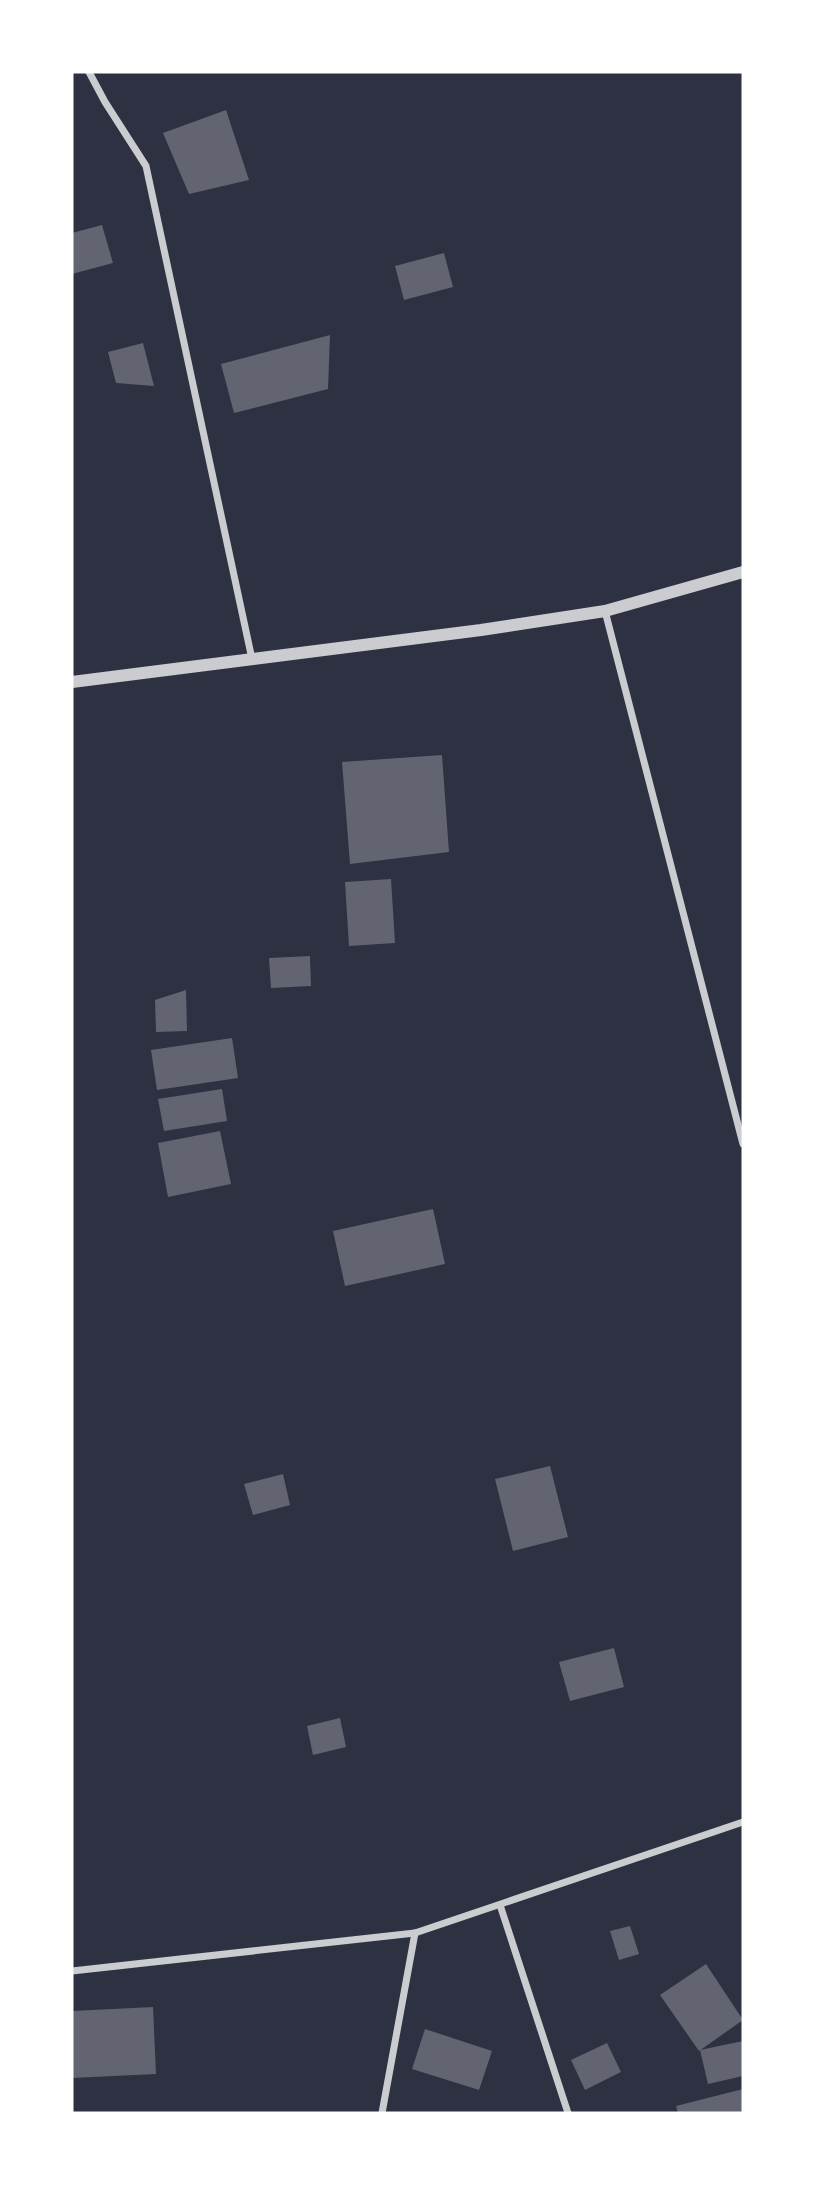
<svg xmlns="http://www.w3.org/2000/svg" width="815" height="2185" viewBox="0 0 815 2185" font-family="'Source Sans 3',sans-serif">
<rect width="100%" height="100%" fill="#2d3142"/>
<g fill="#626471">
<polygon points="226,110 249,180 189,194 163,133"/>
<polygon points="102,225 113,263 72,274 72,233"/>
<polygon points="444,253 453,287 404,300 395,266"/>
<polygon points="330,335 328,389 234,413 221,364"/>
<polygon points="143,343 154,386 116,383 108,352"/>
<polygon points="442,755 449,852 350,864 342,762"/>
<polygon points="391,879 395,943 349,946 345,882"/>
<polygon points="310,956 311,986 271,988 269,958"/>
<polygon points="186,990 187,1031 156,1032 155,1000"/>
<polygon points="232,1038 238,1078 157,1090 151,1050"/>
<polygon points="222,1089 227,1121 164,1131 158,1099"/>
<polygon points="220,1131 231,1184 168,1197 158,1143"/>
<polygon points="433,1209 445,1264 345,1286 333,1231"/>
<polygon points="550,1466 568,1537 513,1551 495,1479"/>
<polygon points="283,1474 290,1505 253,1515 244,1484"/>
<polygon points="614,1648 624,1687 570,1701 559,1662"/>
<polygon points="340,1718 346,1747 313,1755 307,1726"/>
<polygon points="630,1926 639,1954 619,1960 610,1931"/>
<polygon points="706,1964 743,2020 699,2051 660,1995"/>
<polygon points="153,2007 156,2074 72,2078 72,2011"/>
<polygon points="425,2029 492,2051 479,2090 412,2069"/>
<polygon points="743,2041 743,2076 708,2084 700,2050"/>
<polygon points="607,2043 621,2072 585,2090 571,2060"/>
<polygon points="743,2089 743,2113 678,2113 676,2106"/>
</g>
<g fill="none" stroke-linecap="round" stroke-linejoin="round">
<g stroke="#caccd0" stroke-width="7">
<polyline points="89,72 105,102 146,166 252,659"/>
<polyline points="605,611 743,1144"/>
<polyline points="500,1905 568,2113"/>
<polyline points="72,1971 415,1933 743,1822"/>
<polyline points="382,2113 415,1933"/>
</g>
<polyline stroke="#caccd0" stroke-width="12" points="72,682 481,630 605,611 743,572"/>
</g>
<rect width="815" height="2185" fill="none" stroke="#ffffff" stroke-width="147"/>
</svg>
